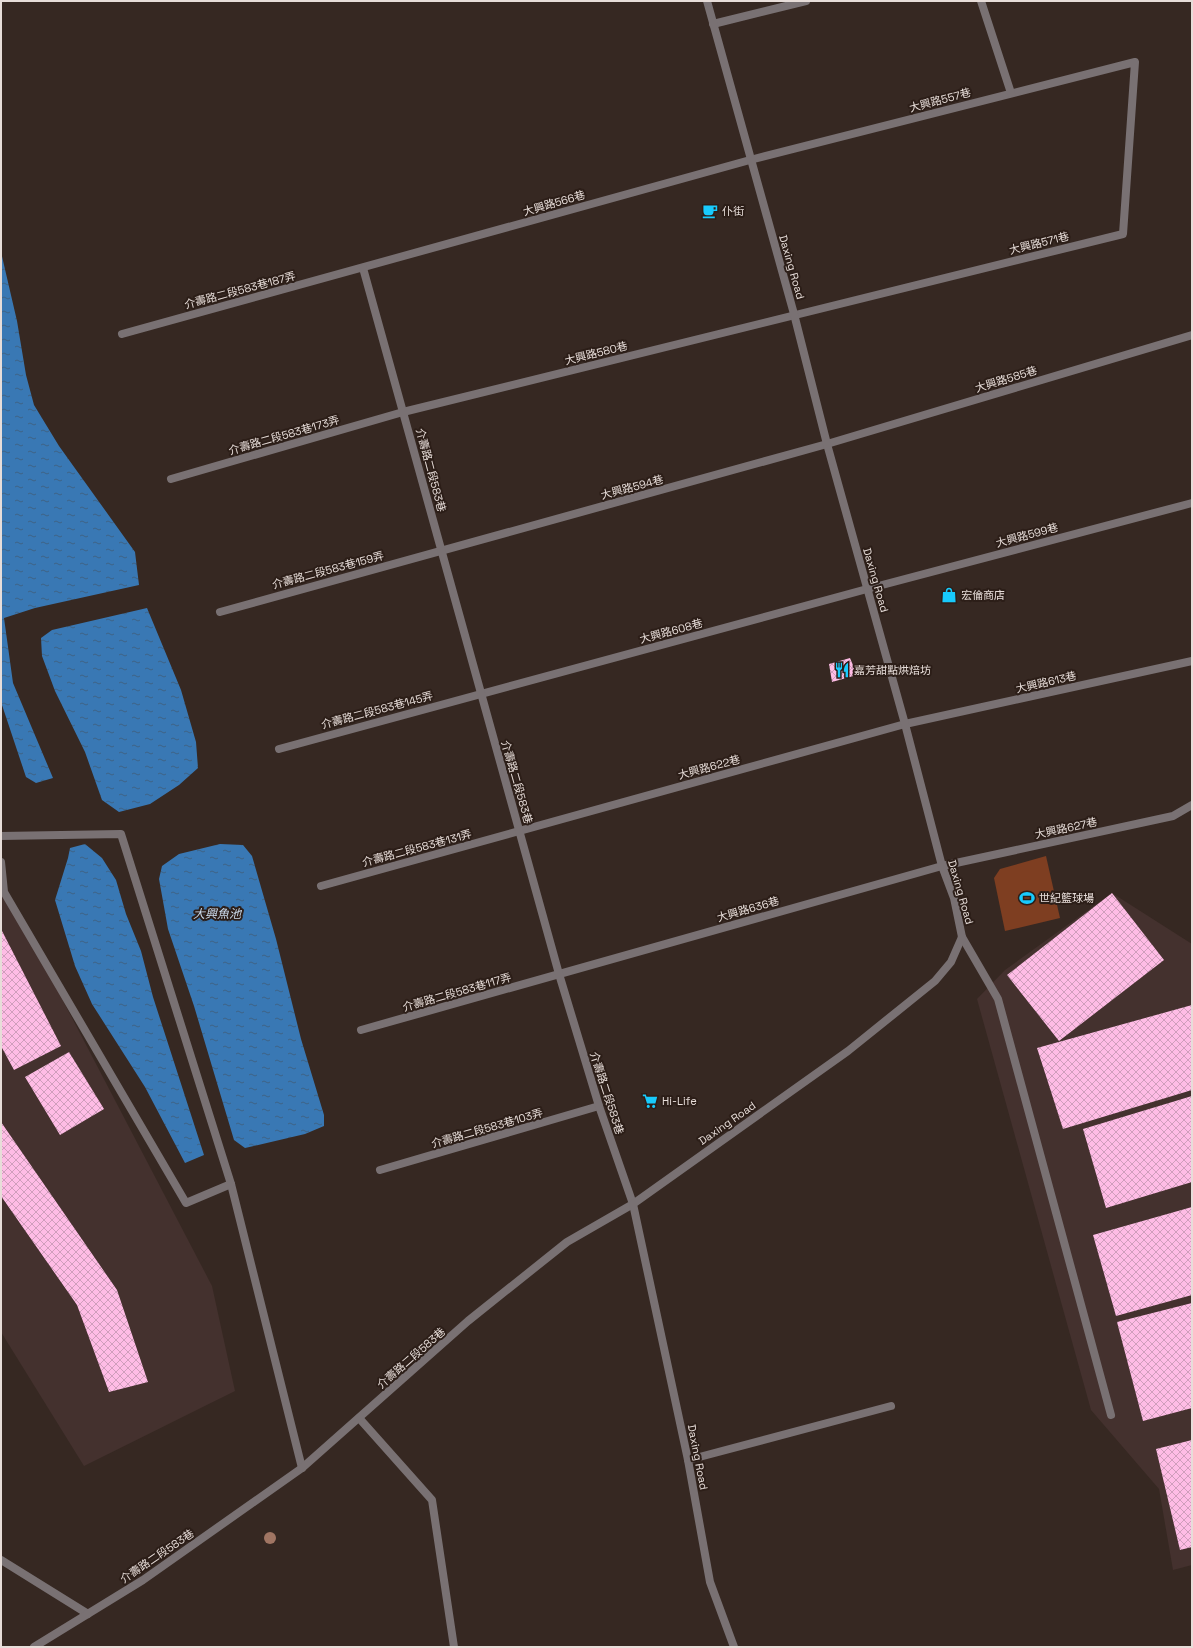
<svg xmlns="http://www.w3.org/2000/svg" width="1193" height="1648" viewBox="0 0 1193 1648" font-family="'Space Grotesk','Noto Sans TC',sans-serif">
<defs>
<pattern id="water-ripples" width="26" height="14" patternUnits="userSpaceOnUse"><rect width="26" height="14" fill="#3978b4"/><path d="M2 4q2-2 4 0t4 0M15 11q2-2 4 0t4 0" fill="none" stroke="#3e6286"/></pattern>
<pattern id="building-cross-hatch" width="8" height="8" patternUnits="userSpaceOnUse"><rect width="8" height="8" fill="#febce5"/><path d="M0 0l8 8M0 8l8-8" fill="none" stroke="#d09ebc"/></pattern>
</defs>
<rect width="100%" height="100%" fill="#362822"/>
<g fill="#44312e">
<polygon points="1,882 212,1286 235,1391 84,1466 1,1332"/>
<polygon points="1112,893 1192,944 1192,1565 1173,1570 1159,1489 1091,1410 977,999 1005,970"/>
</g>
<polygon fill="#7e3e21" points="1046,856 1060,918 1005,931 994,878 1000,869"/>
<g fill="url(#water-ripples)">
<polygon points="1,252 17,321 26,375 34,405 59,446 135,552 139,585 35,608 4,618 13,683 53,778 36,783 26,777 1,702"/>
<polygon points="147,608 181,690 196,742 198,768 179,785 150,804 119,812 102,800 85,752 55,691 42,656 41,638 52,630"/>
<polygon points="85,844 102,858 116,880 126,914 141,951 153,997 204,1155 185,1163 145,1087 92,1004 75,966 55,900 68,858 70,848"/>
<polygon points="220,844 243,845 252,856 276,939 301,1039 324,1115 324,1126 305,1134 245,1148 234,1140 194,1006 168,929 159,879 162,866 179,854"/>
</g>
<g fill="url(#building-cross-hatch)">
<polygon points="850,658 857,675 832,682 829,664"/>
<polygon points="1112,893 1164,960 1059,1041 1007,975"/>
<polygon points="1,929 61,1046 14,1070 1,1046"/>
<polygon points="1192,1005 1192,1090 1063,1129 1037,1048"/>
<polygon points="69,1052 104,1109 60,1135 25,1077"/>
<polygon points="1192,1096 1192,1182 1106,1208 1083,1129"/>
<polygon points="1,1122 117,1290 148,1382 109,1392 77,1305 1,1196"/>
<polygon points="1192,1207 1192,1295 1116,1316 1093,1235"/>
<polygon points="1192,1303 1192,1408 1143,1421 1117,1322"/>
<polygon points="1192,1440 1192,1547 1180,1550 1156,1449"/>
</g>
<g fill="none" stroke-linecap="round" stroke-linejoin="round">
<g stroke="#797173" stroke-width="8">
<polyline points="122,334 750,160 1135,62 1123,234 403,412 171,479"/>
<polyline points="220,612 827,444 1192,335"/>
<polyline points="279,749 867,589 1192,503"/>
<polyline points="1,836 121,834 231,1184 302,1468"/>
<polyline points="1,862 4,892 186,1203 231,1184"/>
<polyline points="321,886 905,724 1192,661"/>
<polyline points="962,937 998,999 1111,1415"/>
<polyline points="361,1030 942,866"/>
<polyline points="380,1170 599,1106"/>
<polyline points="359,1418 432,1500 454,1647"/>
<polyline points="688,1460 891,1406"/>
<polyline points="1,1560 88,1614"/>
<polyline points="34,1647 143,1580 302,1468 468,1321 567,1242 633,1204 599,1106 559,974 363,268"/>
</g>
<g stroke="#797173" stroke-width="8">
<polyline points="981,1 1011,93"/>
<polyline points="713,24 806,1"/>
<polyline points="942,866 1173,816 1192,805"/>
</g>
<polyline stroke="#797173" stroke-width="8" points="707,1 794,314 827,444 905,724 942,866 954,898 962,937 951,962 935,981 848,1051 633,1204 688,1460 710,1582 734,1647"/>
</g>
<circle fill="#a07563" cx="270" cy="1538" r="6"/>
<defs>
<g id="cafe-bare" transform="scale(1.2)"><path d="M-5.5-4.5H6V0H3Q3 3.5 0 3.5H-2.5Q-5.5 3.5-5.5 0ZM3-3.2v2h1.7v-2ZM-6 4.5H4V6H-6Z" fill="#18cafc" stroke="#2c1e18" stroke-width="2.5" paint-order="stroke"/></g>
<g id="shop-bare" transform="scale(1.2)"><path d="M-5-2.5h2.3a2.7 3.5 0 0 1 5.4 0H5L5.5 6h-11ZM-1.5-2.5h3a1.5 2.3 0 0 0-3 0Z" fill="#18cafc" stroke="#2c1e18" stroke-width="2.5" paint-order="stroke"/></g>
<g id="restaurant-bare" transform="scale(1.2)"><path d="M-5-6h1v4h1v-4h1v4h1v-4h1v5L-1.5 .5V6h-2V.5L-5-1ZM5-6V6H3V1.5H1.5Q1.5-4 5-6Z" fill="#18cafc" stroke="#2c1e18" stroke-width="2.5" paint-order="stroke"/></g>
<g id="stadium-bare" transform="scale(1.2)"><path d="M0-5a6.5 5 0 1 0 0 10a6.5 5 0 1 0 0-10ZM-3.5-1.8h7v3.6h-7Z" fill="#18cafc" stroke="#2c1e18" stroke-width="2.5" paint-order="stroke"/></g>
<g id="supermarket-bare" transform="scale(1.2)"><path d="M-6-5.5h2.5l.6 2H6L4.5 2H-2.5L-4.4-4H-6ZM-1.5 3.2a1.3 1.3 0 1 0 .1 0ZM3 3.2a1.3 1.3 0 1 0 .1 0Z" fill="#18cafc" stroke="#2c1e18" stroke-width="2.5" paint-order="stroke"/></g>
</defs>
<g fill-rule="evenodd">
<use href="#cafe-bare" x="710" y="211"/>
<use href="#shop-bare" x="949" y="595"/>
<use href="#restaurant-bare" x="842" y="670"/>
<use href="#stadium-bare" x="1027" y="898"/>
<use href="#supermarket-bare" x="650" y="1101"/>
</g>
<g text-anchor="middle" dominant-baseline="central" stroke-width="4" stroke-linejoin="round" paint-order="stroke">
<g font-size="11" fill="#e7ddd9" stroke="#2c1e18">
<text transform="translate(940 100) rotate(-15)">大興路557巷</text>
<text transform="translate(554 203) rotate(-16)">大興路566巷</text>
<text transform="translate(1039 243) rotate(-14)">大興路571巷</text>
<text transform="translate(792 267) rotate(74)">Daxing Road</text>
<text transform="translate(240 290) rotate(-15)">介壽路二段583巷187弄</text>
<text transform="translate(596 353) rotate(-14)">大興路580巷</text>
<text transform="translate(1006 379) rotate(-17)">大興路585巷</text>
<text transform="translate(284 435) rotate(-16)">介壽路二段583巷173弄</text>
<text transform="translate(431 470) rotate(75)">介壽路二段583巷</text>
<text transform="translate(632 487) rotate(-15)">大興路594巷</text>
<text transform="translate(1027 535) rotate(-15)">大興路599巷</text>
<text transform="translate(328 570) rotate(-15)">介壽路二段583巷159弄</text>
<text transform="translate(876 580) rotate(74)">Daxing Road</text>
<text transform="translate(671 631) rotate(-15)">大興路608巷</text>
<text transform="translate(1046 682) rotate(-13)">大興路613巷</text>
<text transform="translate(377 710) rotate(-15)">介壽路二段583巷145弄</text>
<text transform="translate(709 767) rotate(-15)">大興路622巷</text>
<text transform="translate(517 782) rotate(74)">介壽路二段583巷</text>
<text transform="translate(1066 828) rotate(-12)">大興路627巷</text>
<text transform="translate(417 848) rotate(-15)">介壽路二段583巷131弄</text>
<text transform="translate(961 892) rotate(74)">Daxing Road</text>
<text transform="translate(748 909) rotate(-16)">大興路636巷</text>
<text transform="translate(457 992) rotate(-16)">介壽路二段583巷117弄</text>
<text transform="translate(607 1093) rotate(72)">介壽路二段583巷</text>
<text transform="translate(727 1123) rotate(-35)">Daxing Road</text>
<text transform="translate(487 1128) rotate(-16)">介壽路二段583巷103弄</text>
<text transform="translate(411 1358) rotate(-41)">介壽路二段583巷</text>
<text transform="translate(698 1457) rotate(79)">Daxing Road</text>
<text transform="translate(157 1556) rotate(-34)">介壽路二段583巷</text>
</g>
<g font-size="11" fill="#e7ddd9" stroke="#2c1e18" text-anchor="start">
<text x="722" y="211">仆街</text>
<text x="961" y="595">宏倫商店</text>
<text x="854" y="670">嘉芳甜點烘焙坊</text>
<text x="1039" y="898">世紀籃球場</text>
<text x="662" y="1101">Hi-Life</text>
</g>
<g font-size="12" font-style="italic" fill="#cdddee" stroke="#2c1e18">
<text x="217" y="914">大興魚池</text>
</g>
</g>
<rect width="1193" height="1648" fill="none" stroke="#e7ddd9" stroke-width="4"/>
</svg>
